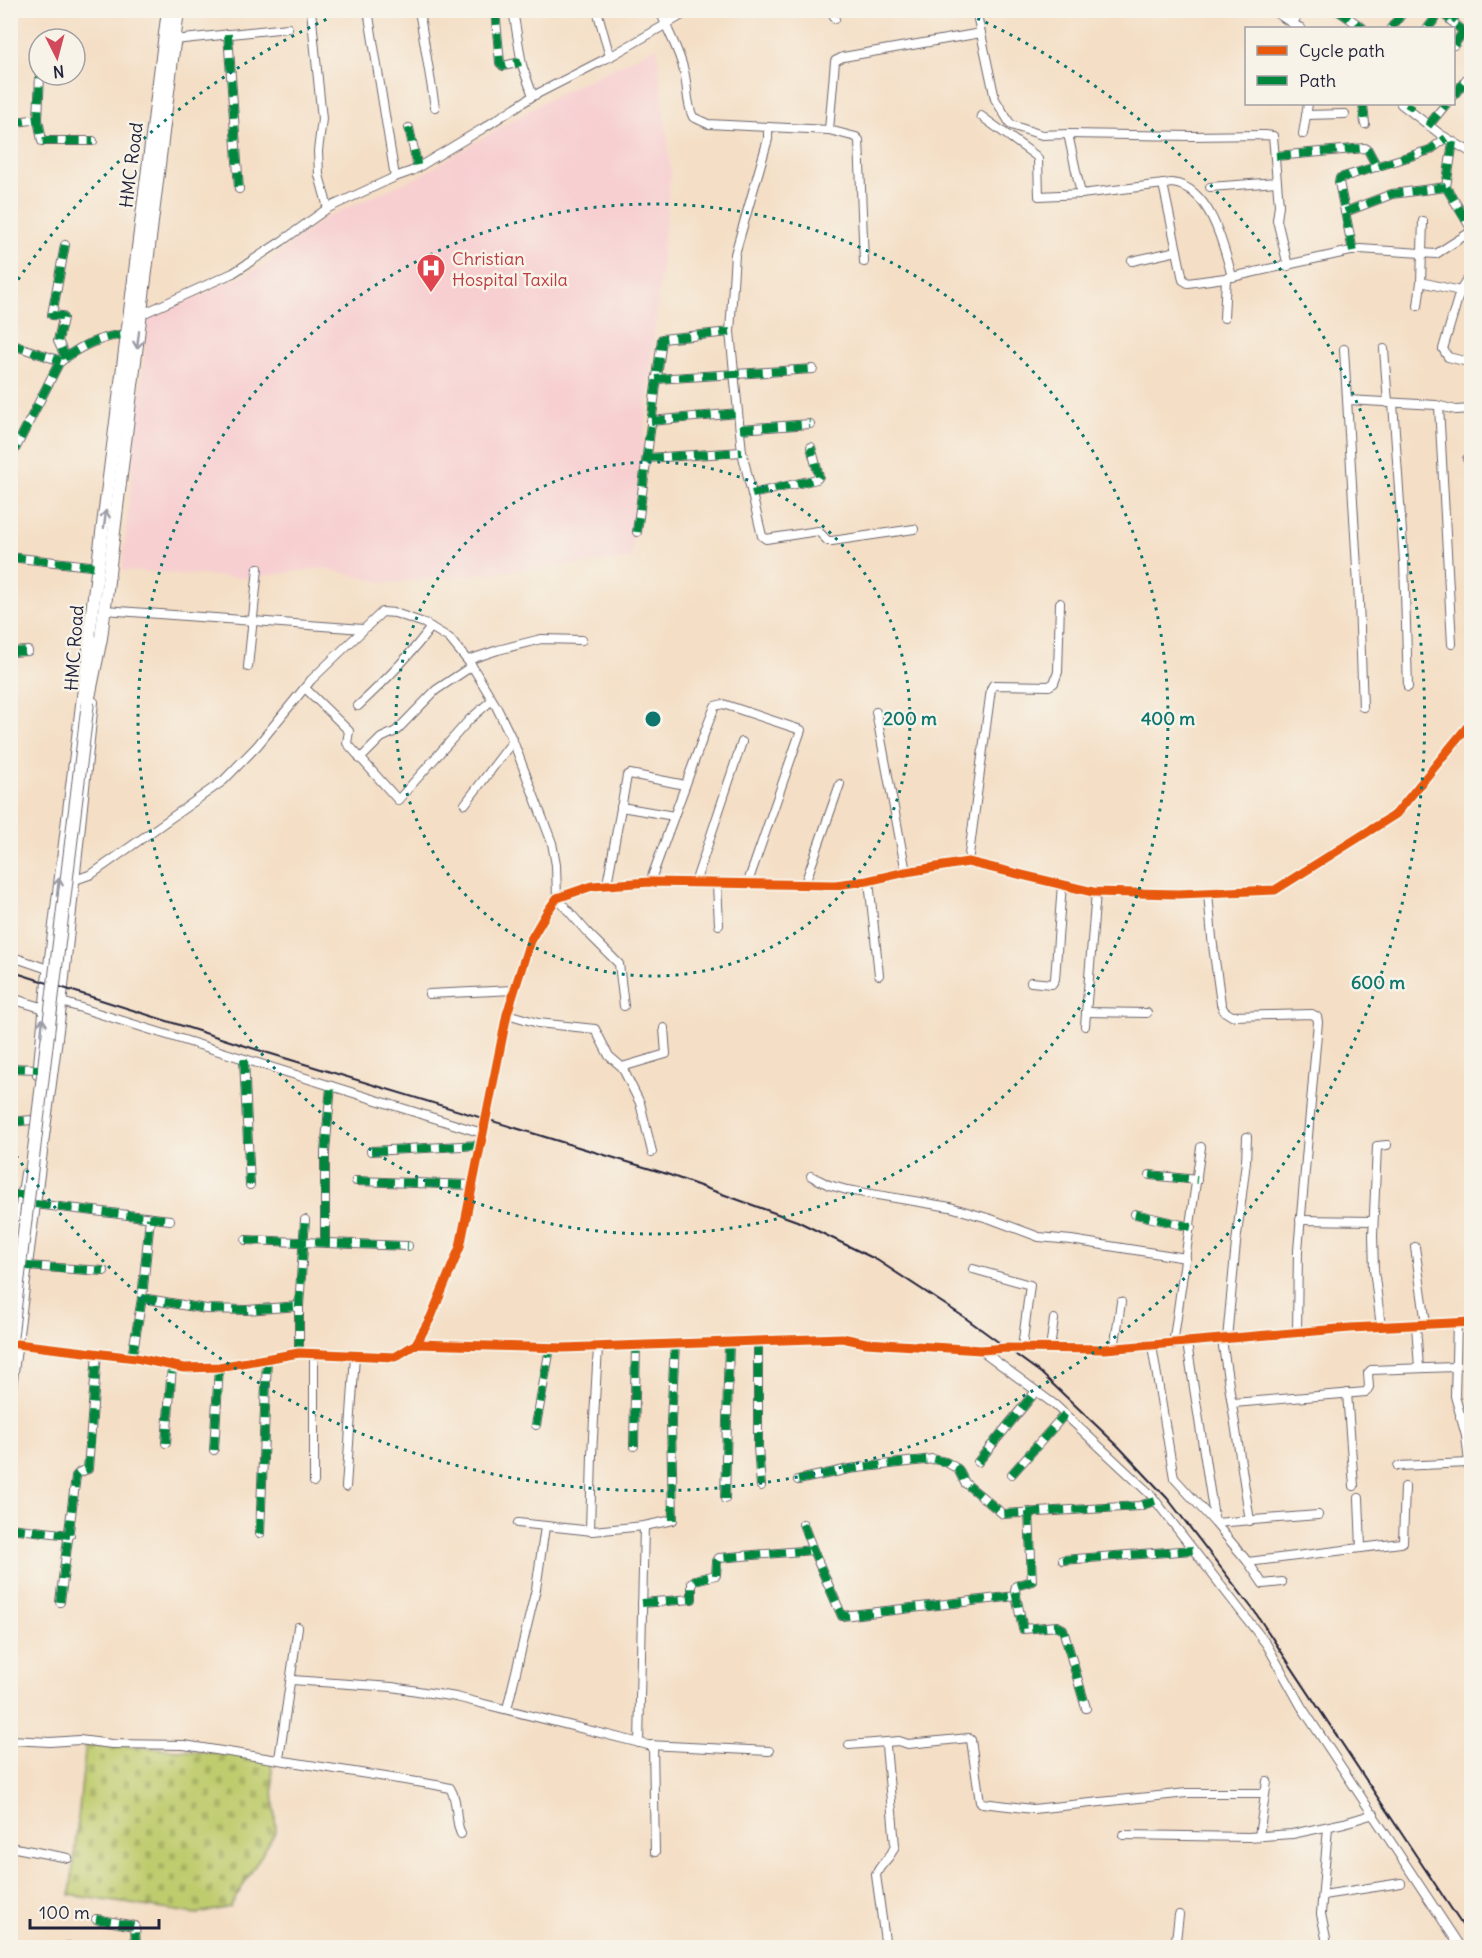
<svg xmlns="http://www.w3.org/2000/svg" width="1482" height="1958" viewBox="0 0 1482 1958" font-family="Delius,sans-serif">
<defs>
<pattern id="cemetery-stones" width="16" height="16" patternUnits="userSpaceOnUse" patternTransform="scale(1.5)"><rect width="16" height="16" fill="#bfcc6e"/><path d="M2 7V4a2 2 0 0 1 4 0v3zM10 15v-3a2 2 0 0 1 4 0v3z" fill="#a4af60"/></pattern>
</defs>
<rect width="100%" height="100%" fill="#f7f3e8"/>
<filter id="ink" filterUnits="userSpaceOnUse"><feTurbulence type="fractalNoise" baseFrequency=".0167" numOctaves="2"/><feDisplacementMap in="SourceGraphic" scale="12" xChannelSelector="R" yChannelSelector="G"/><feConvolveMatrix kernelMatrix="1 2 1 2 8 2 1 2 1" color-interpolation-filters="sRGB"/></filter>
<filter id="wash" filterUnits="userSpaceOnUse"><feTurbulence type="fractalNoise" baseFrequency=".008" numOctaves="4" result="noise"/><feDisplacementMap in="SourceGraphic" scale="24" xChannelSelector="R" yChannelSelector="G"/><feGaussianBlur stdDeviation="1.35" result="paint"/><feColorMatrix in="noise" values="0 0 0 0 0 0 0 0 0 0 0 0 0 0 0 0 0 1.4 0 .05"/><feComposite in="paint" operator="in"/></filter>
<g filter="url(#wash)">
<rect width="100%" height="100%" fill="#f4dec5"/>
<polygon fill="#f7cfd1" points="657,47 671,172 631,559 386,583 323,568 247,578 122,570 148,319 260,268 326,217 418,177 543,102"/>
<polygon fill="url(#cemetery-stones)" stroke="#707754" stroke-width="1.5" points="86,1742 271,1758 276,1831 230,1907 197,1914 70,1895"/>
</g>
<g filter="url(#ink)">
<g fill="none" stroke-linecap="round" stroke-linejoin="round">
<g stroke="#6c646b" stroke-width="10">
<g id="minor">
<polyline points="311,10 322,119 318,151 319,175 328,208"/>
<polyline points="368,10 395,177"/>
<polyline points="419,10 435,107"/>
<polyline points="495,10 500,63 503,66 521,62"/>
<polyline points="513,10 522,65 533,96"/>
<polyline points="597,10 610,57"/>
<path d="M660,10C667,31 679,49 684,71C688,86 686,103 693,117L708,124L768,127V139L735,254L730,332L742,452L762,536L766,539L818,531L828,541H832L914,529"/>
<polyline points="832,10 835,19"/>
<path d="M976,10L995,99L1011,125L1042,135L1068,134L1081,194L1172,183C1210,187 1224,246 1232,277"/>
<polyline points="1272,10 1293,24"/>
<polyline points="1300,10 1293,24 1301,28"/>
<polyline points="1337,10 1363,28"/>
<polyline points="1439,10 1472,39"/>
<polyline points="1451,21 1460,10"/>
<polyline points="1391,28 1405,10"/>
<polyline points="1428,28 1440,12"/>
<polyline points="228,34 239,189"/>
<polyline points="174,40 288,28"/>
<polyline points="1454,45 1463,32"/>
<polyline points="1454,95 1472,72"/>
<polyline points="1363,104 1365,124"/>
<polyline points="1401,104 1440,134 1472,153"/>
<polyline points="1306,115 1345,114"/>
<polyline points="981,116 1036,156 1038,159 1039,196 1081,194"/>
<polyline points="38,119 42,141 93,141"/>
<polyline points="10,123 38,119 40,75"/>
<polyline points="1428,126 1446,104"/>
<polyline points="768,127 829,130 856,137 859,140 864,262"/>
<polyline points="409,128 418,168"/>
<polyline points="829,130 835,61 843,57 981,33"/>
<polyline points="1068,134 1191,136 1265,135 1273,136 1279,205 1277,220 1288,266"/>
<polyline points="1303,134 1308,104"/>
<polyline points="1453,142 1446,187 1472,230"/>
<polyline points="1276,156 1365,148 1368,150 1377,167"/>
<polyline points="1163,184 1182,275 1183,280 1188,283 1232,277 1360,249 1436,254 1472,231"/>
<polyline points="1210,187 1277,182"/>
<polyline points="1345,212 1392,194 1446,187"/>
<polyline points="1423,221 1421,282 1460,291 1472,297"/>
<polyline points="65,245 52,315 62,316 63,318 58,341 66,358"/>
<polyline points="1353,251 1339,182 1340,178 1430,150 1446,138"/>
<polyline points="1132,261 1177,251"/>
<polyline points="1472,272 1460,291 1443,349 1448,357 1472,363"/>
<polyline points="1418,306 1421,282"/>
<polyline points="140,315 233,273 282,241 328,208 395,177 412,171 482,129 533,96 613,55 691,10"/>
<polyline points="1224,318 1226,278"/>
<polyline points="10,344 61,361"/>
<polyline points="1344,349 1359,602 1363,707"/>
<polyline points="1384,349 1388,403"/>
<polyline points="656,379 813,369"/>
<polyline points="1348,400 1436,405 1456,410 1472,409"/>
<polyline points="1393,403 1404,561 1408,687"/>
<polyline points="1439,406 1452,644"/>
<polyline points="651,421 738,413"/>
<polyline points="740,429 810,424"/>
<polyline points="647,458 742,452"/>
<path d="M10,459L59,363C78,346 103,336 127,334"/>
<polyline points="1467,459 1472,459"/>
<polyline points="752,494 817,479 819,476 811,447"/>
<polyline points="1470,510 1472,510"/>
<polyline points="637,532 662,339 730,332"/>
<polyline points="10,557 99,567"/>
<polyline points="105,610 363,629"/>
<polyline points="10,652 28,651"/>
<polyline points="468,660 498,650 541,639 582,640"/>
<polyline points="248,667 258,568"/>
<polyline points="305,688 349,731 347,743 398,800 469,720 492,700"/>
<path d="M358,706C384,682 410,656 431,627"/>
<polyline points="876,712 906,872"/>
<polyline points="360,759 381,738 396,731 436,690 472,666"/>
<polyline points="465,804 513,741"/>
<polyline points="621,807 674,816"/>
<polyline points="968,862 991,689 993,685 1049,686 1054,683 1058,672 1060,603"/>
<polyline points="75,880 92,874 223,781 257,746 311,680 382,612 395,613 424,623 449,638 472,666 496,706 513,741 552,843 556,865 557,898 587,932 619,964 624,1006"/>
<polyline points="869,881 879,975"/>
<polyline points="650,882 706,729 715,706 723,704 801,730 747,885"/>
<polyline points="695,883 742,742"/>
<polyline points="607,884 627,776 630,774 685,785"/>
<polyline points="717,884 719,925"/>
<polyline points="804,886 840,784"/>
<polyline points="1208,893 1212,938 1221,1004 1224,1011 1232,1016 1312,1014 1317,1017 1318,1022 1298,1250 1297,1333"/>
<polyline points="10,956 48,969"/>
<polyline points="1031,982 1052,984 1055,979 1062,884"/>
<polyline points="429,994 514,990"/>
<polyline points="62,1002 482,1133"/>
<polyline points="1086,1012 1147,1013"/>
<polyline points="507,1014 538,1023 595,1029 609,1056 622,1067 640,1103 652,1152"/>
<polyline points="1085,1026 1096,892"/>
<polyline points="244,1059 250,1185"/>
<polyline points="622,1067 666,1054 664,1028"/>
<polyline points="10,1068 38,1069"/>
<polyline points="37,1075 46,982 85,664"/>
<polyline points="10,1122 32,1120"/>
<polyline points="371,1151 480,1145"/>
<polyline points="1150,1175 1197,1180"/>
<polyline points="811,1176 829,1185 847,1190 950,1207 991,1219 1039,1237 1071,1240 1186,1258"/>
<polyline points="356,1181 472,1185"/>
<polyline points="10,1195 22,1195"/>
<polyline points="35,1204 170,1220"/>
<polyline points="1135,1214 1191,1227"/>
<polyline points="1300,1220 1373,1221"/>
<polyline points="246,1240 408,1246"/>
<polyline points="325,1242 325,1152 331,1086"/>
<polyline points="1415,1247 1426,1324"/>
<polyline points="27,1266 104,1271"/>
<polyline points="973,1269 1030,1285 1022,1348"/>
<polyline points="10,1273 25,1173"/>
<polyline points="142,1298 206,1309 247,1310 299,1306"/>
<polyline points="1416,1325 1419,1368"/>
<polyline points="1381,1327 1374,1269 1373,1236 1377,1146 1387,1145"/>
<polyline points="1227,1339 1236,1243 1246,1162 1247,1137"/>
<polyline points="1222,1340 1250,1521"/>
<polyline points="758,1341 758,1447 761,1486"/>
<polyline points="1187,1343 1215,1523 1248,1562 1263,1584 1282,1582"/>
<polyline points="17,1344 136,1358 184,1368 219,1367 299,1353 395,1357 416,1344 563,1348 842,1338 866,1343 981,1350 1006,1348 1105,1349 1350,1328 1472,1322"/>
<polyline points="416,1344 431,1317 460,1247 507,1014 530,941 547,912 557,898 592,886 650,882 835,885 867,881 906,872 968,862 1093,892 1178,894 1275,890 1396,814 1472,721"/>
<polyline points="1173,1345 1201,1147"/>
<polyline points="1152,1346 1174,1478 1215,1523 1318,1515"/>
<polyline points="1050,1349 1054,1319"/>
<polyline points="1114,1349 1121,1302"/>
<polyline points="981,1350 1055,1405 1151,1495 1267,1645 1301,1706 1459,1945 1459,1948"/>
<polyline points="299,1353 299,1306 305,1220"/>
<polyline points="132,1357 142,1298 150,1218"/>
<polyline points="1347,1393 1354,1486"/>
<polyline points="10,1402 61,1015 94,702"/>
<polyline points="1233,1403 1366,1392 1369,1387 1368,1373 1371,1370 1455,1367"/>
<polyline points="1460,1417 1472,1415"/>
<polyline points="536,1425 550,1348"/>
<polyline points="166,1443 172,1366"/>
<polyline points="634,1446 636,1345"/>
<polyline points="214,1450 219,1367"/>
<polyline points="978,1462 1036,1391"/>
<polyline points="1398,1466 1469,1463 1466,1436 1455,1396 1457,1323"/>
<polyline points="1012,1474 1065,1414"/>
<polyline points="798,1480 849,1469 933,1459 946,1462 958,1469 965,1483 1003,1514 1139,1506 1155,1501"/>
<polyline points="314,1482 314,1354"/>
<polyline points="346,1487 355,1356"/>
<polyline points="1359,1498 1361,1548"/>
<polyline points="725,1499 729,1342"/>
<polyline points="1029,1512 1032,1581 1016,1586 1015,1591 1023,1629 1057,1626 1063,1629 1086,1708"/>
<polyline points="518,1523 593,1531 644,1526 673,1520 671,1421 675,1344"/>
<polyline points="803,1524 813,1550 842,1616 1016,1596"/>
<polyline points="10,1528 70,1535"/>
<polyline points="590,1531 592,1455 598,1347"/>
<polyline points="260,1534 267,1359"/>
<polyline points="1063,1560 1193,1550"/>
<polyline points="1248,1562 1401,1543 1403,1542 1405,1487"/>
<polyline points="60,1602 76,1476 80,1472 88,1469 97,1353"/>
<polyline points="642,1603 692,1599 692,1583 695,1580 716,1575 717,1561 719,1558 813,1550"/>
<polyline points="292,1680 392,1687 456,1697 648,1745 769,1751"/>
<polyline points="507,1709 536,1589 545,1527"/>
<path d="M10,1740L50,1742L79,1740L112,1744L184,1745L436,1785L450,1788C459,1802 454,1819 461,1834"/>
<polyline points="639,1743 644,1526"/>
<polyline points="653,1745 655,1852"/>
<polyline points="849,1745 899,1741 908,1744 969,1738 971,1740 980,1802 982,1803 1033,1809 1187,1793 1265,1793"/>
<path d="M886,1746L895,1845C891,1860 881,1861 876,1875L886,1948"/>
<polyline points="279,1759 298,1627"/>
<polyline points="1123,1835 1248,1837 1292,1834 1344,1823 1374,1814"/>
<polyline points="1259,1836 1267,1781"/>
<polyline points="10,1847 68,1858"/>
<polyline points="1323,1895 1401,1883"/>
<polyline points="96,1919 135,1926 136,1948"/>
<polyline points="108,1947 112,1948"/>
<polyline points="67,1948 68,1946"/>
<polyline points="1175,1948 1179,1915"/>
<polyline points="1326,1948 1326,1938 1321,1914 1328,1827"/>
</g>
</g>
<g stroke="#6c646b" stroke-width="11">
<polyline id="tertiary" points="10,998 43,1008"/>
</g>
<g stroke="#6c646b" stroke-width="14">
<g id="primary">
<polyline points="89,671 89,636 168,10"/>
<polyline points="88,702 101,638 178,10"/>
</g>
</g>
<use href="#minor" stroke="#fff" stroke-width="8"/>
<use href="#tertiary" stroke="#fff" stroke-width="9"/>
<use href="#primary" stroke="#fff" stroke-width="12"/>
<polyline stroke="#22223b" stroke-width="2" points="10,971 255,1049 664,1173 797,1221 877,1260 964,1317 1041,1373 1118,1446 1168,1499 1255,1612 1472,1940"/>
<g stroke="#6c646b" stroke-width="14" stroke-linecap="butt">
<polyline id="primary-bridge" points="10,1349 88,702"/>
</g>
<use href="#primary-bridge" stroke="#fff" stroke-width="12"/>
<g stroke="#00873e" stroke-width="8" stroke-dasharray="15 8" stroke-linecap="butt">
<polyline points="495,10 500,63 503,66 521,62"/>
<polyline points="1337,10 1363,28"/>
<polyline points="1439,10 1472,39"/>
<polyline points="1451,21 1460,10"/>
<polyline points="1391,28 1405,10"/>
<polyline points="1428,28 1440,12"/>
<polyline points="228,34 239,189"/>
<polyline points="1454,45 1463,32"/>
<polyline points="1454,95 1472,72"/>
<polyline points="1363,104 1365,124"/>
<polyline points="1408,109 1411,104"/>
<polyline points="38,119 42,141 93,141"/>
<polyline points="10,123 38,119 40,75"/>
<polyline points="1428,126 1446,104"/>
<polyline points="409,128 418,168"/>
<polyline points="1453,142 1446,187 1472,230"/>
<polyline points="1276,156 1365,148 1368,150 1377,167"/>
<polyline points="1345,212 1392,194 1446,187"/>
<polyline points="65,245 52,315 62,316 63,318 58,341 66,358"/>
<polyline points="1353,251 1339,182 1340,178 1430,150 1446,138"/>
<polyline points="10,344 61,361"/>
<polyline points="656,379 813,369"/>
<polyline points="651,421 738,413"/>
<polyline points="740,429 810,424"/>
<polyline points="647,458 742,452"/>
<path d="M10,459L59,363C78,346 103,336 127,334"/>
<polyline points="752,494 817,479 819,476 811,447"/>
<polyline points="637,532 662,339 730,332"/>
<polyline points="10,557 99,567"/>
<polyline points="10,652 28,651"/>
<polyline points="244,1059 250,1185"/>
<polyline points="10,1068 38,1069"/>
<polyline points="10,1122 32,1120"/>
<polyline points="371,1151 480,1145"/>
<polyline points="1150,1175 1197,1180"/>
<polyline points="356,1181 472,1185"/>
<polyline points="10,1195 22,1195"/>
<polyline points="35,1204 170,1220"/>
<polyline points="1135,1214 1191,1227"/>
<polyline points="246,1240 408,1246"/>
<polyline points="325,1242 325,1152 331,1086"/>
<polyline points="27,1266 104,1271"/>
<polyline points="142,1298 206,1309 247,1310 299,1306"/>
<polyline points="758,1341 758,1447 761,1486"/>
<polyline points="299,1353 299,1306 305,1220"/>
<polyline points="132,1357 142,1298 150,1218"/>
<polyline points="536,1425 550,1348"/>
<polyline points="166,1443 172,1366"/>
<polyline points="634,1446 636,1345"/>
<polyline points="214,1450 219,1367"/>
<polyline points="978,1462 1036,1391"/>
<polyline points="1012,1474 1065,1414"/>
<polyline points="798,1480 849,1469 933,1459 946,1462 958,1469 965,1483 1003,1514 1139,1506 1155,1501"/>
<polyline points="725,1499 729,1342"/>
<polyline points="1029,1512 1032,1581 1016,1586 1015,1591 1023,1629 1057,1626 1063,1629 1086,1708"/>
<polyline points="673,1520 671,1421 675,1344"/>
<polyline points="803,1524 813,1550 842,1616 1016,1596"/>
<polyline points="10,1528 70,1535"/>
<polyline points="260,1534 267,1359"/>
<polyline points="1063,1560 1193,1550"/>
<polyline points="60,1602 76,1476 80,1472 88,1469 97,1353"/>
<polyline points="642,1603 692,1599 692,1583 695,1580 716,1575 717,1561 719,1558 813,1550"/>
<polyline points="96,1919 135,1926 136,1948"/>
<polyline points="108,1947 112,1948"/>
<polyline points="67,1948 68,1946"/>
</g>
<g stroke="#f7f3e8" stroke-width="13">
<g id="cycleway">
<polyline points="17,1344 136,1358 184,1368 219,1367 299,1353 395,1357 416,1344 563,1348 842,1338 866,1343 981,1350 1006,1348 1105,1349 1350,1328 1472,1322"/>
<polyline points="416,1344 431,1317 460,1247 507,1014 530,941 547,912 557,898 592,886 650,882 835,885 867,881 906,872 968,862 1093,892 1178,894 1275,890 1396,814 1472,721"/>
</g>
</g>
<use href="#cycleway" stroke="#e8590c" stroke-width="9"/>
</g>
<defs><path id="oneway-shaft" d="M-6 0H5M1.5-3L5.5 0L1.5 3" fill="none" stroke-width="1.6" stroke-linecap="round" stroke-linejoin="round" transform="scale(1.5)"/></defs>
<g stroke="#9c9ca7">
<use href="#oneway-shaft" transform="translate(138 340) rotate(97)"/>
<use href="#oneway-shaft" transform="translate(105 519) rotate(-83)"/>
<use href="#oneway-shaft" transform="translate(58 887) rotate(-83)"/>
<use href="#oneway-shaft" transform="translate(42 1027) rotate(-85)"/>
</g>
</g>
<g fill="none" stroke="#0f766e" stroke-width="3" stroke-dasharray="3 6">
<circle cx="653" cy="719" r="257"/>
<circle cx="653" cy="719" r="515"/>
<path d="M13 287A772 772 0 0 1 345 11M961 11A772 772 0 1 1 13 1151"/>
</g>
<defs>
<g id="hospital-pin" transform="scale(1.5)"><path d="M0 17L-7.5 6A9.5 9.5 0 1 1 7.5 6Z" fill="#e0444e" stroke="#f7f3e8"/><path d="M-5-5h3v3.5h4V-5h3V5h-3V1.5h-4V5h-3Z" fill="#fff"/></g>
</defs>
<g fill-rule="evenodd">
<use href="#hospital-pin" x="431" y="268"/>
</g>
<g text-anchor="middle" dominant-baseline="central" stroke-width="5" stroke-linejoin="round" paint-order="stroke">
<g font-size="18" fill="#22223b" stroke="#f7f3e8">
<text transform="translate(131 165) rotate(-83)">HMC Road</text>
<text transform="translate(74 648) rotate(-86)">HMC Road</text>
</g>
<g font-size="18" fill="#be3a42" stroke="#f7f3e8" text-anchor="start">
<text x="452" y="258">Christian<tspan x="452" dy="21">Hospital Taxila</tspan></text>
</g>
</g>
<circle cx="653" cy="719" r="9" fill="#0f766e" stroke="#f7f3e8" stroke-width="3"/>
<g font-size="18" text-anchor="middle" font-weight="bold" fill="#0f766e" stroke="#f7f3e8" stroke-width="5" stroke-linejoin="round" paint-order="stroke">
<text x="910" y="725">200 m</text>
<text x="1168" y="725">400 m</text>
<text x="1378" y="989">600 m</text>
</g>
<rect width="1482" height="1958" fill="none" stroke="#f7f3e8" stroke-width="36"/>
<rect x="1245" y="27" width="210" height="78" fill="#f7f3e8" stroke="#a29fa3" stroke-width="1.5"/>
<rect x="1257" y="46" width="30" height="9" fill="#e8590c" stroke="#a29fa3" stroke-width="1.5"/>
<text x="1299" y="57" font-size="18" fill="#22223b">Cycle path</text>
<rect x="1257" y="76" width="30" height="9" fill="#00873e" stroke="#a29fa3" stroke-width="1.5"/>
<text x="1299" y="87" font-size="18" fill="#22223b">Path</text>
<g transform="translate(57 57) rotate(174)"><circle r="28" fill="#f7f3e8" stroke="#a29fa3" stroke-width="1.5"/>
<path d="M0-4.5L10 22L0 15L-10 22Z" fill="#d1495b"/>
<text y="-9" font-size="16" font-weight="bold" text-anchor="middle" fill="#22223b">N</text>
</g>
<path d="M30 1919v9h129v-9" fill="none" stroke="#22223b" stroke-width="3"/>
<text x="39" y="1919" font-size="18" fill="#22223b" stroke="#f7f3e8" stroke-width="4.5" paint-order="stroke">100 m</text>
</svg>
